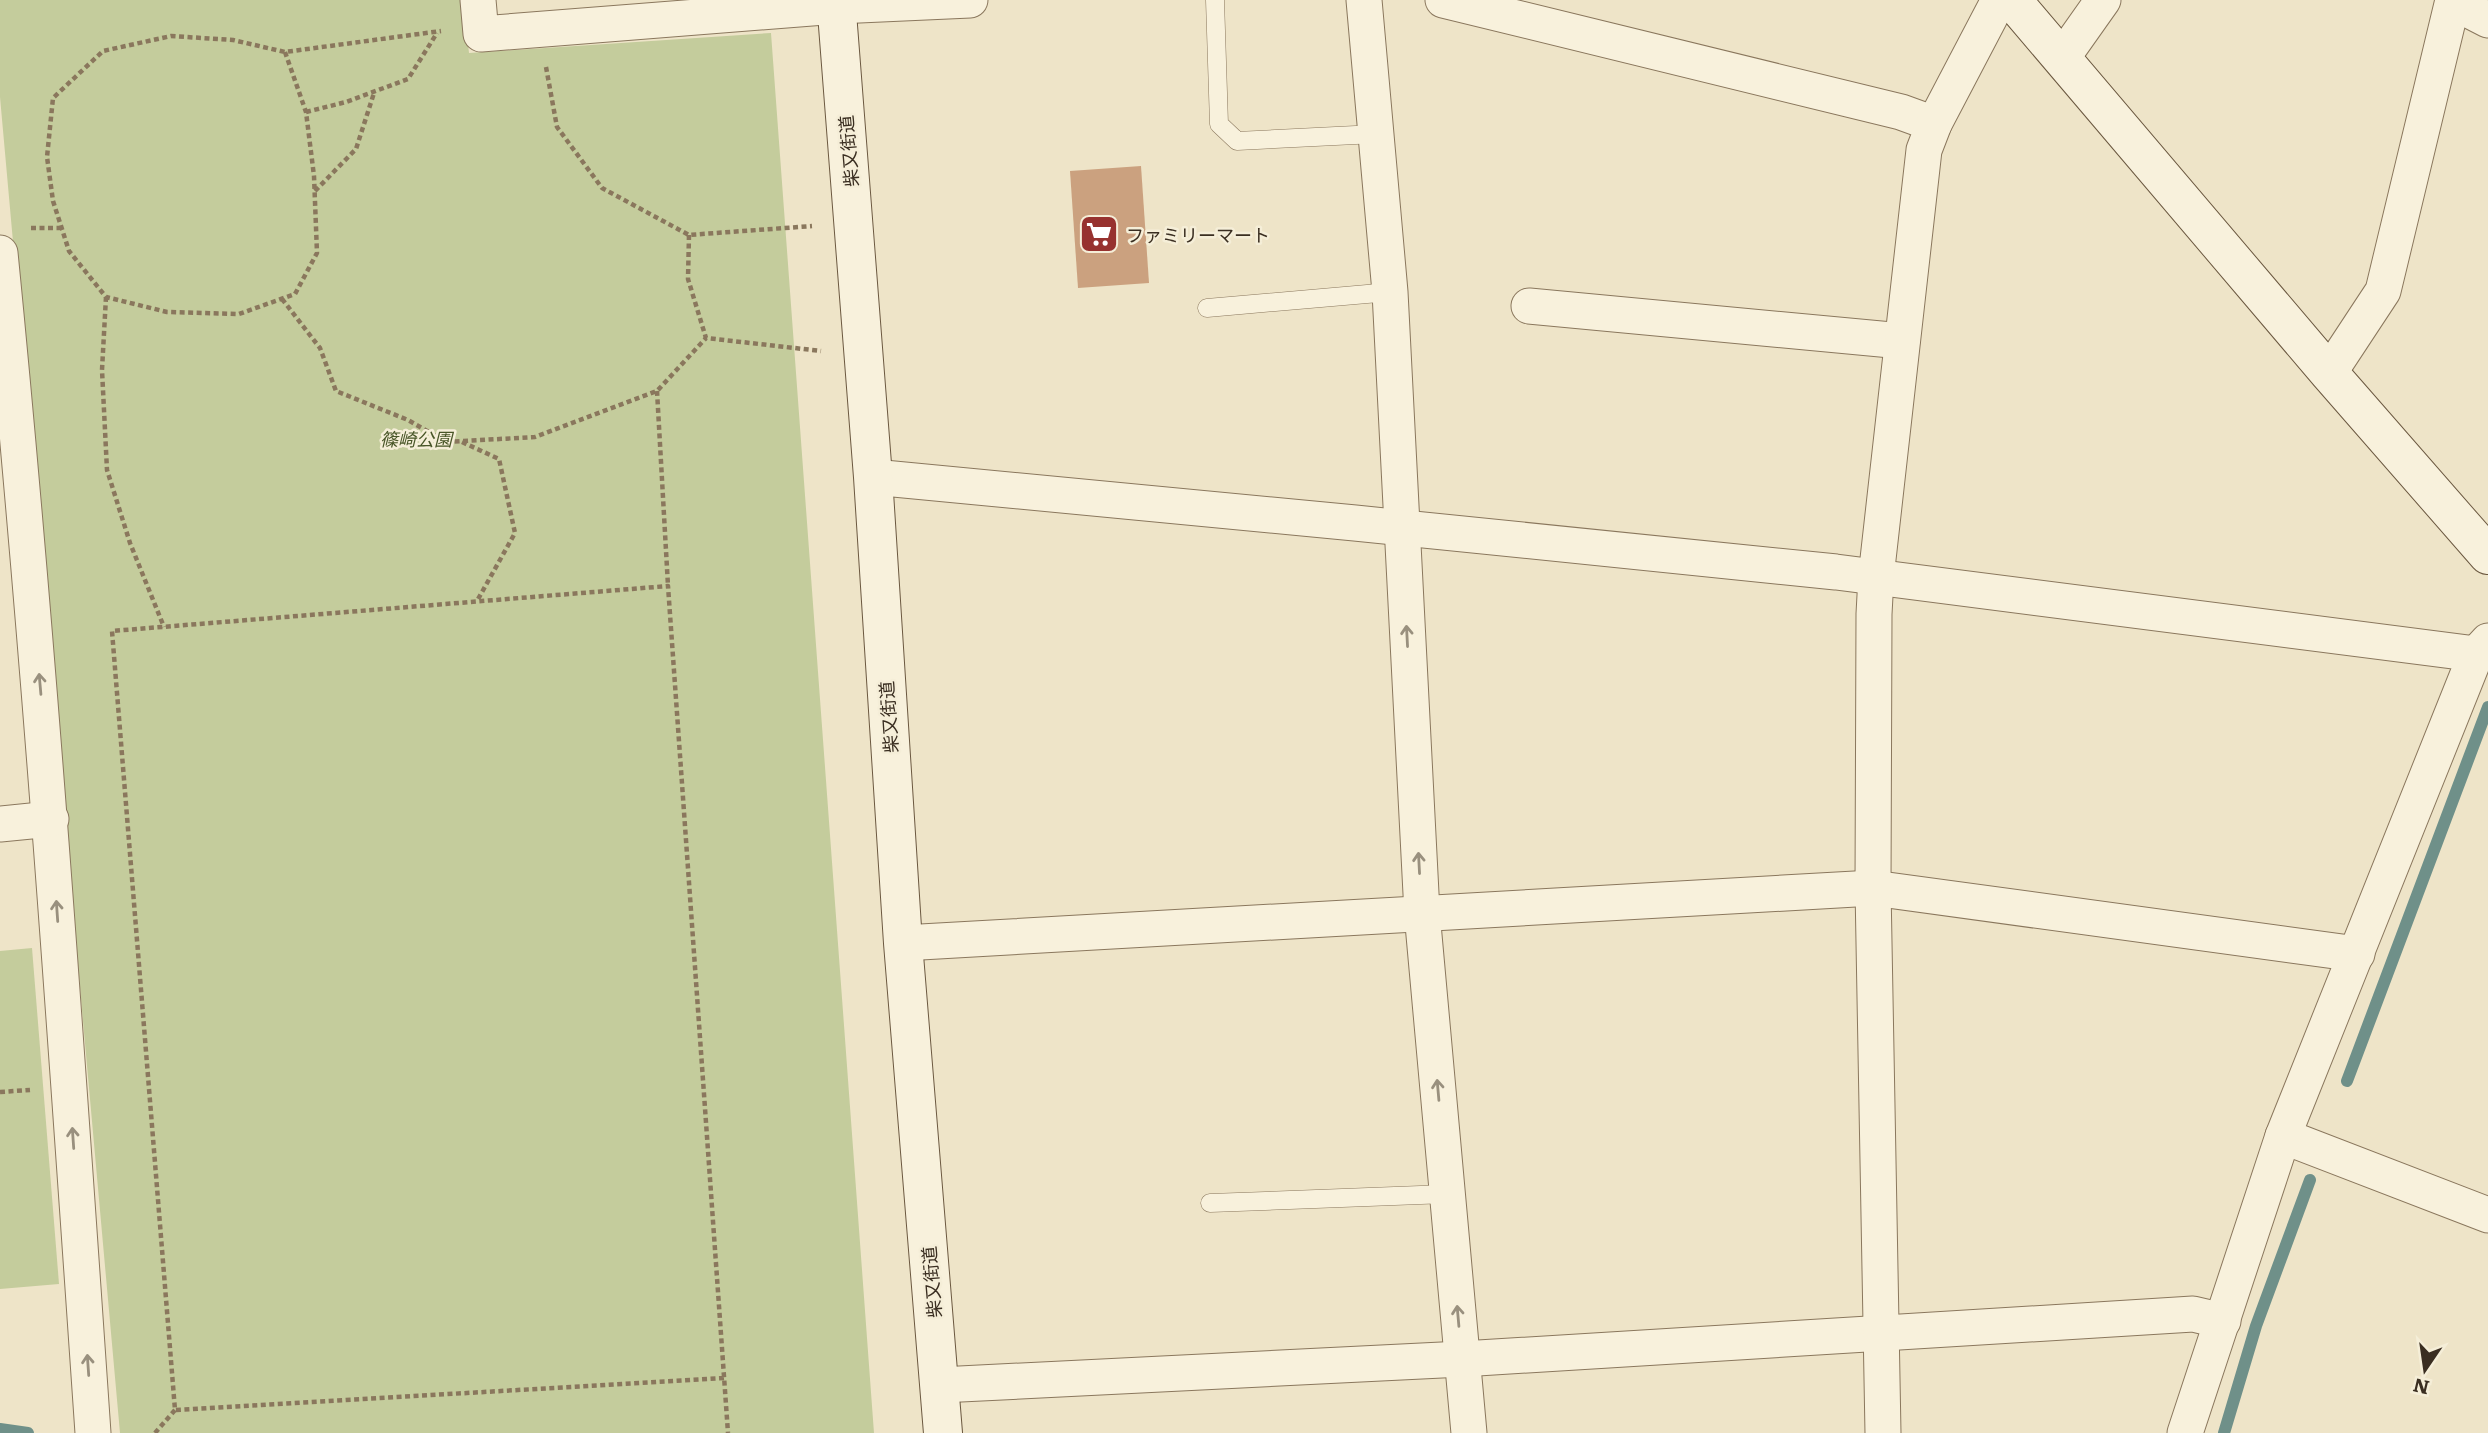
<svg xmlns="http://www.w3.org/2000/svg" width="2488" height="1433" viewBox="0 0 2488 1433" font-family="Literata,'Noto Sans JP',serif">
<rect width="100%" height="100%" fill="#eee4c8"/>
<g fill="#c4cc9c">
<polygon points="0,0 463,0 469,53 771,33 874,1433 120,1433 0,97"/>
<polygon points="32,948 59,1284 0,1289 0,951"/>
</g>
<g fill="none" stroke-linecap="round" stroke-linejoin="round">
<g stroke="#6f9089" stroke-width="12">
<polyline points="2347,1081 2488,707"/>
<polyline points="0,1429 28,1433"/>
<polyline points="2224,1433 2256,1326 2310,1180"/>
</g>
</g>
<polygon fill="#cba17f" points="1141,166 1149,283 1078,288 1070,171"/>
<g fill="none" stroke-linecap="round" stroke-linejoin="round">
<g stroke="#8a775d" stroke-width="19">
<g id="lane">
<polyline points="1215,0 1219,124 1237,141 1376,134"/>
<polyline points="1207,308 1390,292"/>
<polyline points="1210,1203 1447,1194"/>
</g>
</g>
<g stroke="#8a775d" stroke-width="37">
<g id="street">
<polyline points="478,0 481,34 837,6 970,0"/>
<polyline points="1364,0 1390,292 1422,913 1469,1433"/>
<polyline points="1443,0 1901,112 1934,124"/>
<polyline points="2453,2 2488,20"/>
<polyline points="2062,58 2103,0"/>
<path d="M0,253C39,646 66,1039 93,1433"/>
<polyline points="1529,306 1902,341"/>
<polyline points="2329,373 2383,291 2453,0"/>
<polyline points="873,477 1355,523 1836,572 2476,654"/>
<polyline points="0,824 51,819"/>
<polyline points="903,943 1873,888 2357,954"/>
<polyline points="2283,1136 2488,1215"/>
<polyline points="940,1385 1462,1359 2193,1314 2223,1321"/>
<polyline points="1883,1433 1873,888 1874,614 1876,577 1924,150 1934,124 1999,0"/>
<polyline points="2185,1433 2283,1136 2476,654 2488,641"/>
</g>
</g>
<g stroke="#6b5840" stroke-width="40">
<g id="secondary">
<polyline points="836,0 873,477 903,943 943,1433"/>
<polyline points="2012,0 2329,373 2488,555"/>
</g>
</g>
<g stroke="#8a775d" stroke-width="4.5" stroke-dasharray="5 3.5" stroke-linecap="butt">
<polyline points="285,52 306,112 314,176 317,253 295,294 239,314 167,312 106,297 69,251 53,201 47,157 53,98 103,51 171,36 233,40 285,52 441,31"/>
<polyline points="546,67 557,127 602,188 689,235 812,226"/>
<polyline points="306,112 346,102 408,79 437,33"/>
<polyline points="315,191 356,149 374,93"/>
<polyline points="31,228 62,228"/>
<polyline points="689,235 688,279 706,338 821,351"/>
<polyline points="106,297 102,370 107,470 130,543 164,627"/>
<polyline points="282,299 320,348 336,391 408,420 446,442 535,437 657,391 706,338"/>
<polyline points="657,391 668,586"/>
<polyline points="462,442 499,459 515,533 477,601"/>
<polyline points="0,1092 30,1090"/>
<polyline points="724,1378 175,1410 112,631 668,586 728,1433"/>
<polyline points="155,1433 175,1410"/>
</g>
<use href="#lane" stroke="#f8f1dc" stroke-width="18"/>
<use href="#street" stroke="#f8f1dc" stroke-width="35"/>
<use href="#secondary" stroke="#f8f1dc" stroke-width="38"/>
</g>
<defs><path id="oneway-shaft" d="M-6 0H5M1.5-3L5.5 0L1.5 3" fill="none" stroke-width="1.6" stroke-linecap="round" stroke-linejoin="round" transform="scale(1.75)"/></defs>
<g stroke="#99907e">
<use href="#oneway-shaft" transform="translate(1407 636) rotate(-93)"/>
<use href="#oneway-shaft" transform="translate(40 684) rotate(-95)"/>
<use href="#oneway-shaft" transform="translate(1419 863) rotate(-93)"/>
<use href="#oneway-shaft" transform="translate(57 911) rotate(-94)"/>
<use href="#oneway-shaft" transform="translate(1438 1090) rotate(-95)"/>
<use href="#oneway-shaft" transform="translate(73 1138) rotate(-94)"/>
<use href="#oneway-shaft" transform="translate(1458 1316) rotate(-95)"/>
<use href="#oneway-shaft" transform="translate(88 1365) rotate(-94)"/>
</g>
<defs>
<g id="supermarket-square" transform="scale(2.0125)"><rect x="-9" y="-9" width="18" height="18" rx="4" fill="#97322f" stroke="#f5eed8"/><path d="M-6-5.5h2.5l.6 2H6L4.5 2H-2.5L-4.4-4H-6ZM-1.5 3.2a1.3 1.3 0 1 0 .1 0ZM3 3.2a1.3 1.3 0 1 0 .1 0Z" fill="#fff"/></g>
</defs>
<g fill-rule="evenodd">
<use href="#supermarket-square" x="1099" y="234"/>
</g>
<g text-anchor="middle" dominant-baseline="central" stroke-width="5" stroke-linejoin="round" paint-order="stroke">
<g font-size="18" fill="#3a2e21" stroke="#f5eed8">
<text transform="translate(848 151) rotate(-95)">柴又街道</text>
<text transform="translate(888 717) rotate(-94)">柴又街道</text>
<text transform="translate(931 1282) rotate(-95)">柴又街道</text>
</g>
<g font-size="18" fill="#3a2e21" stroke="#f5eed8" text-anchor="start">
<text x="1126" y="234">ファミリーマート</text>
</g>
<g font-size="18" font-style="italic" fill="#495628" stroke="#f5eed8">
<text x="416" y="438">篠崎公園</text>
</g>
</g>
<g transform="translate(2425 1370) rotate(193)" stroke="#f5eed8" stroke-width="5" paint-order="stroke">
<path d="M0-5L12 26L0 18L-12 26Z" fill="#3a2e21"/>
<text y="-10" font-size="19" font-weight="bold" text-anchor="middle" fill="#3a2e21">N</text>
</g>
</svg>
